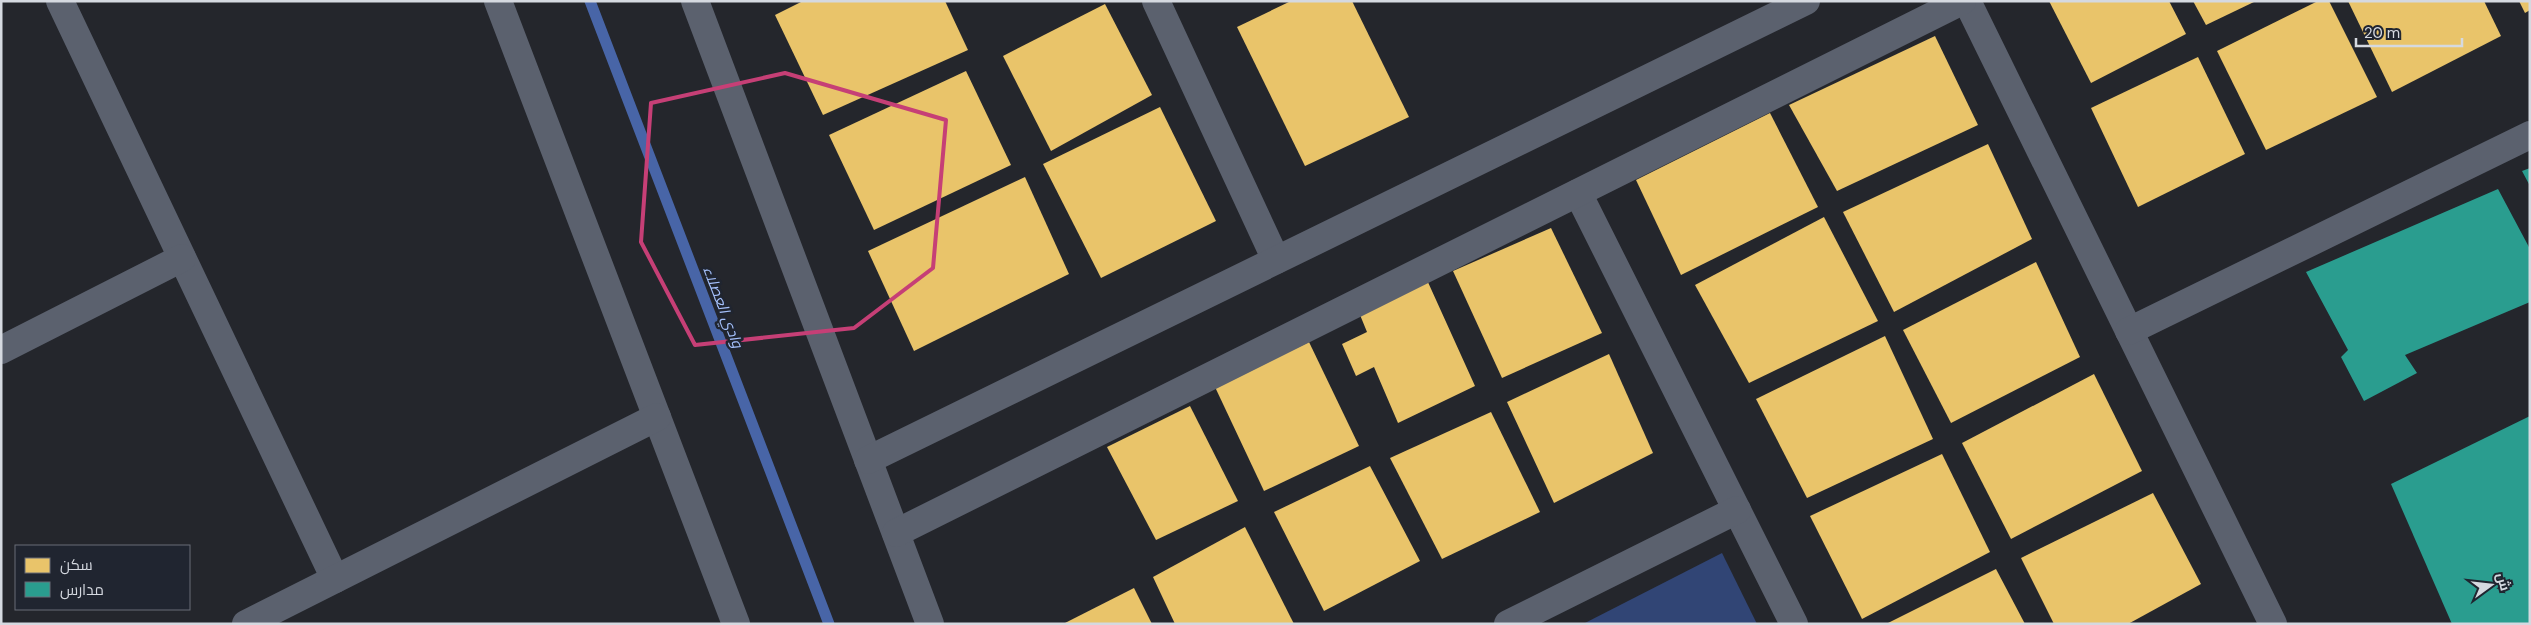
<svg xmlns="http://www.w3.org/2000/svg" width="2531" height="625" viewBox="0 0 2531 625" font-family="'DM Sans',Cairo,sans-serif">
<rect width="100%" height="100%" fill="#24262c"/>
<polygon fill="#314575" points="1722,553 1757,624 1583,624"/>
<g fill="#e9c46a">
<polygon points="803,1 945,1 968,50 823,115 775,15"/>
<polygon points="1291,1 1352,1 1409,117 1305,166 1237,27"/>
<polygon points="2049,1 2169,1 2186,34 2091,83"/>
<polygon points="2193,1 2256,1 2206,25"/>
<polygon points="2318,1 2329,1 2377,97 2266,150 2217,51"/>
<polygon points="2348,1 2484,1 2501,36 2392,92"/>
<polygon points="2519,1 2530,1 2530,10 2525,13"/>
<polygon points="1105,4 1152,95 1051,151 1003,56"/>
<polygon points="1935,36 1978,125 1837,191 1789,105"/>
<polygon points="2198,57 2245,154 2138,207 2091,108"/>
<polygon points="966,71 1011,165 874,230 829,135"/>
<polygon points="1160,107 1216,221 1101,278 1043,164"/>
<polygon points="1770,113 1818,207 1681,275 1636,180"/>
<polygon points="1988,144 2032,239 1894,312 1843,212"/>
<polygon points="1025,177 1069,274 914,351 868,251"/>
<polygon points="1824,217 1878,321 1749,383 1695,285"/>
<polygon points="1551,228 1602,333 1502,378 1453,271"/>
<polygon points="2036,262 2080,357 1951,423 1903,330"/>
<polygon points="1427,280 1475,386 1398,423 1374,367 1356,376 1342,344 1367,332 1358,310"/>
<polygon points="1885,336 1933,439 1807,498 1756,399"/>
<polygon points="1309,342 1359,446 1264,491 1215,387"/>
<polygon points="1609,354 1653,453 1554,503 1507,402"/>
<polygon points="2094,374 2142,471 2011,539 1962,443"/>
<polygon points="1190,406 1238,501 1156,540 1107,447"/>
<polygon points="1491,412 1540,512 1442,559 1390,458"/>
<polygon points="1942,454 1990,552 1862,619 1810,516"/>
<polygon points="1370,466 1420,561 1324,611 1274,512"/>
<polygon points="2153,493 2201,584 2128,624 2054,624 2021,558"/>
<polygon points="1245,527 1294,624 1175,624 1153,577"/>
<polygon points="1996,569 2025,624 1886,624"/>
<polygon points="1134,588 1152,624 1063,624"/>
</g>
<g fill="#2a9d8f">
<polygon points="2530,168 2530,186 2522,171"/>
<polygon points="2498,189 2530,249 2530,302 2405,355 2417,373 2364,401 2341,357 2348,350 2306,272"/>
<polygon points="2530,416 2530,624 2452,624 2391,484"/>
</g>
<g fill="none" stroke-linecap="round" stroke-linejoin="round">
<polyline stroke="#4865a7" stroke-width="11" points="590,1 829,624"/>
<g stroke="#5b616e" stroke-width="28">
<polyline points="60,1 335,579"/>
<polyline points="498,1 736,624"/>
<polyline points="695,1 930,624"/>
<polyline points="1156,1 1276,260"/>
<polyline points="1967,1 2273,624"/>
<polyline points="1578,193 1794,624"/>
<polyline points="2129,331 2530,135"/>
<polyline points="1,350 182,258"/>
<polyline points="868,460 1806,1"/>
<polyline points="896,533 1962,1"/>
<polyline points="246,624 657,417"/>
<polyline points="1508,624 1737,510"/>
</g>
</g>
<path fill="none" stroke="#c63f76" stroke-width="4" stroke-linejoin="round" d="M785,73L946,120L933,268L854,328L695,345L641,242L651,103Z"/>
<g text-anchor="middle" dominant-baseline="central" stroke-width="5" stroke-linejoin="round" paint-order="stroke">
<g font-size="15" font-style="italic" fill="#a5c1fc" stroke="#202530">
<text transform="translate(723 307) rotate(69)">وادي العصلاء</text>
</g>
</g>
<rect width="2531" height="625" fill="none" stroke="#d5d9e0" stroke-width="5"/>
<rect x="15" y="545" width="175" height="65" fill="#202530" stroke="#686d76"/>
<rect x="25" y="558" width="25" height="15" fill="#e9c46a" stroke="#686d76"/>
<text x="60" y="570" font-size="15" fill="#d5d9e0">سكن</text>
<rect x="25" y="582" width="25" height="15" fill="#2a9d8f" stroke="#686d76"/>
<text x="60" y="595" font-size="15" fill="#d5d9e0">مدارس</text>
<g transform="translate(2491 585) rotate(75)" stroke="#202530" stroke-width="4" paint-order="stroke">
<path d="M0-4L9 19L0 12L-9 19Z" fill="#d5d9e0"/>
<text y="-8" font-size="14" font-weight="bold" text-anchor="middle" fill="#d5d9e0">ش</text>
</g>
<path d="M2356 38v8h106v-8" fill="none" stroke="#d5d9e0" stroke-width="2.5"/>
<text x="2364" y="38" font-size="15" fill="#d5d9e0" stroke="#202530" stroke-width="4" paint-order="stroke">20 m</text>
</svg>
